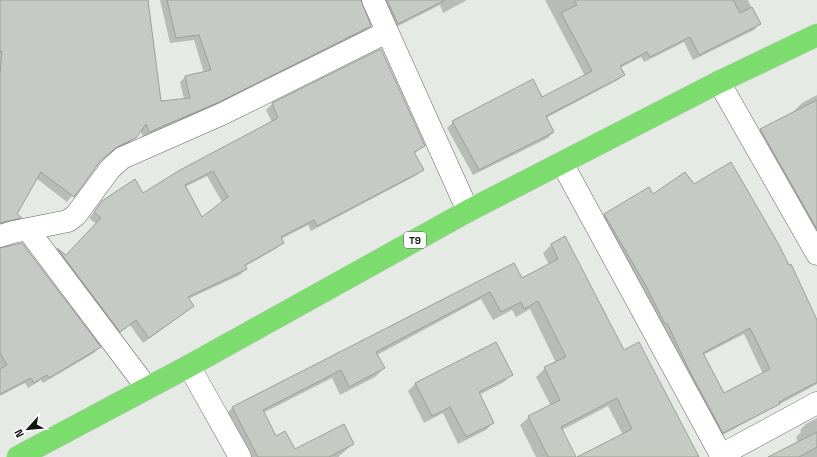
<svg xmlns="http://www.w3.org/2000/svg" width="817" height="457" viewBox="0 0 817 457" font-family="'Space Grotesk',sans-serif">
<rect width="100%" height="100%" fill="#e5ebe4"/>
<g fill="#0003" fill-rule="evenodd">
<polygon points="0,0 146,0 160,102 184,99 180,82 185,77 204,73 194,40 170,43 160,0 360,0 370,26 364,32 210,108 143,137 140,130 129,144 110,152 99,162 67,202 36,178 16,214 20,218 15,223 0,227"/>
<polygon points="377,0 467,0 443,13 440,5 392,29"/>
<polygon points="545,0 748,0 759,24 754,30 693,60 684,42 644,62 641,57 620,68 624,74 618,80 546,118 553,132 548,138 473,175 447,128 453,122 542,99 585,76"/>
<path d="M381,50L424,146L414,154L423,169L417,175L311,231L308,225L281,239L283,243L277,248L244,267L246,269L240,275L188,299L193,306L187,311L143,343L130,325L114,337L52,254L57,249L66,256L96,224L89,218L103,201L143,194L272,122L266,110L272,104ZM207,176L222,202L202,218L185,187Z"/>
<polygon points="817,95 817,244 754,137 761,130 796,112 795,110 802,103"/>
<path d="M693,185L817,323V384L717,438L599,221L605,215L653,195ZM744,334L763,374L723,394L703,355Z"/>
<polygon points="551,245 623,352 698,457 580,457 623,435 608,406 562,430 575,457 536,457 520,425 529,417 551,406 536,377 545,368 556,363 530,309 516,317 512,310 493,320 481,299 377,355 384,368 375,377 340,395 332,378 263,413 275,437 294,450 353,444 339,456 339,457 245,457 224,416 233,407 513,264 522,280 549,265 543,253"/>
<polygon points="0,248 99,347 94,353 43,383 41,380 28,388 25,383 0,396"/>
<polygon points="495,343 511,375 504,382 479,395 493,423 486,430 458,444 443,413 424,423 408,391 415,384"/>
<polygon points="817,418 817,457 770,457 798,443 796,437 801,432 800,430 806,424"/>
</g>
<g fill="#c5cbc4" stroke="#9aa099" fill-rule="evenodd">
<polygon points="0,0 148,0 161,101 190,98 185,76 211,70 199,35 176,38 167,0 361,0 371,26 217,103 149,132 146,124 136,138 117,147 101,160 74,197 41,172 17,214 22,218 0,223 0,74 2,51 0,52"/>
<polygon points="387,0 445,0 398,24"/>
<polygon points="574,0 733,0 740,13 752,7 761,24 699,55 690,37 650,57 647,52 620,66 625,75 546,116 554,132 479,170 452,121 533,79 542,97 592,71 561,13 577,5"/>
<path d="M381,49L425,146L414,152L424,170L317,226L314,220L281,237L284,243L245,265L247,269L188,297L194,306L149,338L136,320L120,332L57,248L66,255L101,218L94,212L102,201L135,179L143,193L180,170L278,118L272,103ZM213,171L228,197L202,217L185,185Z"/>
<polygon points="817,100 817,229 760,129"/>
<path d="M731,162L778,243L789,265L791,264L817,320V382L779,402L780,404L723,433L689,370L667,323L665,324L645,284L604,214L649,187L653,194L685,172L694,184ZM750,328L770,369L724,393L703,353Z"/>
<polygon points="565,236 624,350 639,342 699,457 577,457 632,429 617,398 561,427 576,457 548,457 528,416 560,400 544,367 566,357 538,301 524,309 521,302 501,312 490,292 376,352 385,368 349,387 341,370 263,410 276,436 285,431 295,449 344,424 354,444 329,457 258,457 232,407 514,263 522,278 558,259 551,244"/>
<polygon points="22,243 101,347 49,378 47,375 34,383 31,378 0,394 0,369 7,365 0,353 0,248"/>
<polygon points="496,342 513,375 479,392 494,423 466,437 450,407 432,416 415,383"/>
<polygon points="817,432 817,447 799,457 768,457"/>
</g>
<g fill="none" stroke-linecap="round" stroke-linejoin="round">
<g stroke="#626861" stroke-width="23">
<g id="minor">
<polyline points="373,0 468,211"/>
<polyline points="719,82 817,254"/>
<polyline points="562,163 722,457"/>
<polyline points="28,230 147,388"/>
<polyline points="0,236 13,232 68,221 76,215 110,169 122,158 222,114 387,32"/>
<polyline points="189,366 240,457"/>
<polyline points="721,455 817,403"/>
</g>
</g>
<g stroke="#c6c7c6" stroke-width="23">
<polyline id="highway" points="18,457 189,366 468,211 719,82 817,35"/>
</g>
<use href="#minor" stroke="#fff" stroke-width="22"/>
<use href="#highway" stroke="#7cdc6d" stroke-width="22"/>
</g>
<g text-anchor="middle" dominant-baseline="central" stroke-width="3" stroke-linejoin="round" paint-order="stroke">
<rect fill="#fff" stroke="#595a59" stroke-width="1" x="404" y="232" width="22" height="16" rx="3"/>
<g font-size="10" font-weight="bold" fill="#121412">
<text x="415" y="240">T9</text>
</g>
</g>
<g transform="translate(28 429) rotate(243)" stroke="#ffffff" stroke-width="3" paint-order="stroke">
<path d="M0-3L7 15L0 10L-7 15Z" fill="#121412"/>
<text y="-6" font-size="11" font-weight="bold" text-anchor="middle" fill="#121412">N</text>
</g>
</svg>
